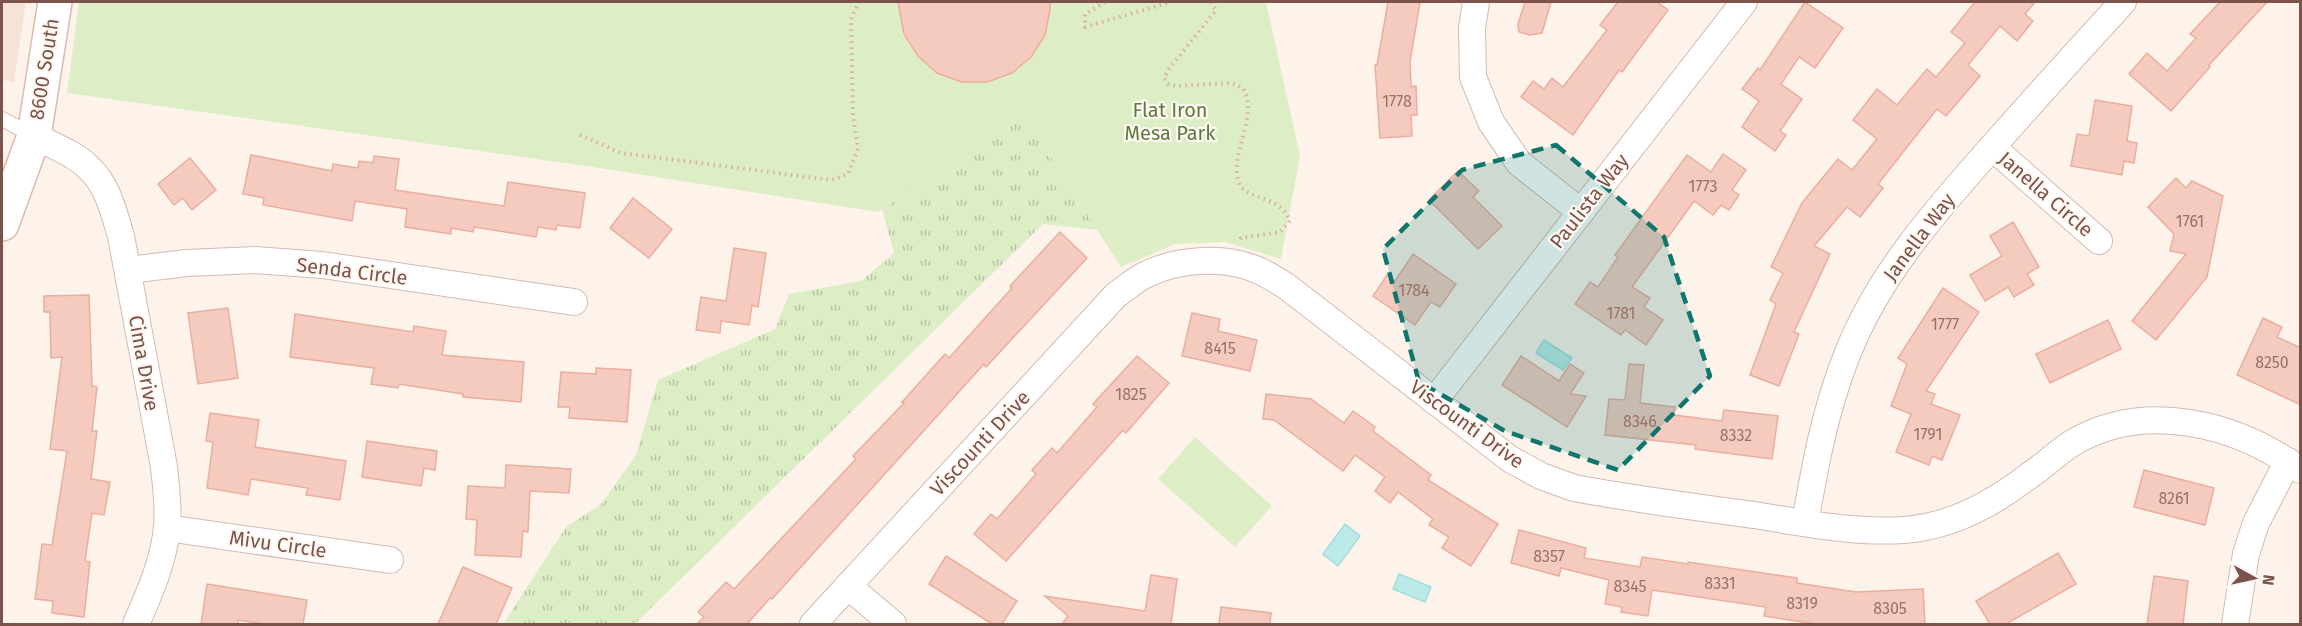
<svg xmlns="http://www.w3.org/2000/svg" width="2302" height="626" viewBox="0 0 2302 626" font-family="'Fira Sans',sans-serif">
<defs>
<pattern id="grass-tufts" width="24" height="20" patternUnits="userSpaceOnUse" patternTransform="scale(1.5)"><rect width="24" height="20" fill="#ddeec6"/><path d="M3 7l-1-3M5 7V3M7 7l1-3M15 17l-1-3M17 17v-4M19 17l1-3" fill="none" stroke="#b8c3a3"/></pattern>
</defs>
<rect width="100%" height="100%" fill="#fef3ea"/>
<polygon fill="#f6e3d8" points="2,2 26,2 14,82 2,80"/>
<polygon fill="url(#grass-tufts)" points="1024,116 1098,230 1043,224 635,624 503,624 566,527 601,504 636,455 658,380 775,329 789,294 861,281 894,253 882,209"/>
<g fill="#ddeec6">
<polygon points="79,2 1266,2 1300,156 1281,259 1225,242 1175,244 1121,267 1024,116 878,212 593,167 67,93"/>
<polygon points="1195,437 1272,506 1235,547 1158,479"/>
</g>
<g fill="#bceae9" stroke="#a1dddb" stroke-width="1.5">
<polygon points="1544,340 1572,358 1563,370 1536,353"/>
<polygon points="1345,524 1360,536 1338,566 1323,554"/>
<polygon points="1399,574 1431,587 1425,602 1393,589"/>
</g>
<g fill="#f6cbbf" stroke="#eaad9e" stroke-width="1.5">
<polygon points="898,2 1050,2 1050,10 1045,35 1031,57 1012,73 987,82 962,82 937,73 918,56 904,34"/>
<polygon points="1388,2 1420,2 1410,62 1411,87 1416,86 1417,115 1411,115 1412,136 1380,138 1375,65 1377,65"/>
<polygon points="1525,2 1551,2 1542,33 1530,35 1519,32 1518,24"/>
<polygon points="1618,2 1657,2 1668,10 1622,72 1619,70 1573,135 1521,97 1533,81 1544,89 1552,78 1563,87 1607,30 1600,25"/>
<polygon points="1805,2 1843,28 1815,68 1799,57 1781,84 1802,99 1780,131 1786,135 1775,151 1742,127 1759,101 1742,89 1758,68 1760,70"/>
<polygon points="1975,2 2035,2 2025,14 2033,21 2017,41 2000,26 1968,65 1980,76 1946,116 1937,109 1878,184 1883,188 1860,217 1847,207 1814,246 1830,254 1794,332 1799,334 1779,386 1750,375 1776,304 1770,300 1783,273 1771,267 1802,203 1838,159 1852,170 1877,139 1853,120 1877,89 1897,105 1927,69 1936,77 1965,43 1951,32"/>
<polygon points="2220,2 2267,2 2209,65 2210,67 2171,111 2129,74 2147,53 2167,71 2196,38 2190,34"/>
<polygon points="2095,100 2132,106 2127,141 2137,143 2134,163 2124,161 2122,175 2071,166 2077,134 2089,136"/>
<polygon points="1723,154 1746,170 1732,190 1739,195 1729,210 1721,205 1713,215 1694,201 1632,287 1650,298 1644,307 1663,320 1646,345 1625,330 1621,335 1575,304 1590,282 1598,287 1618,257 1615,255 1687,155 1711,172"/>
<polygon points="251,155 332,171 333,164 358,168 359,161 373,163 374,156 399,159 395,190 504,206 508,182 585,193 580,228 557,225 556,230 538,227 536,237 474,227 473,232 451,228 451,234 405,227 407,209 355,201 352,221 263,205 264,198 243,194"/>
<polygon points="190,158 216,190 192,210 183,198 174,205 158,184"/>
<polygon points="1458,171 1479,191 1473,197 1502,226 1478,249 1429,200"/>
<polygon points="2176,178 2186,188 2192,181 2223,196 2207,277 2156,340 2132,321 2186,254 2170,251 2174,234 2148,207"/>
<polygon points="633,198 672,229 649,258 610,228"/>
<polygon points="2013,222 2039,267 2027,274 2034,285 2014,297 2008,287 1985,301 1970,275 2002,256 1990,236"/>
<polygon points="1060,232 1087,258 986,367 984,364 772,599 770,598 747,624 697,624 704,617 698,612 726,582 734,589 856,459 853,456 904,403 902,402 945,354 949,358 1012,288 1010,286"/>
<polygon points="734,248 766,253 758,307 752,305 749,325 721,321 720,333 696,330 701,297 726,301"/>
<polygon points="1413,254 1456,284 1440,307 1431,302 1415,325 1373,296 1387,275 1395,281"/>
<polygon points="1943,288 1979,312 1926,391 1935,394 1931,404 1960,415 1942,460 1932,456 1929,465 1896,452 1911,414 1891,406 1907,364 1898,358"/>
<polygon points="89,295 92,386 97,387 92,431 97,431 91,479 110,482 104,515 92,513 85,561 90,562 84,617 52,613 53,601 35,599 42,544 52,545 67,451 50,449 62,357 51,358 50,312 44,312 44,296"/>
<polygon points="228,308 238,378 198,384 188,313"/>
<polygon points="1192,313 1220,319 1218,331 1257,340 1250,371 1182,356"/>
<polygon points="295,314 413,332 414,326 446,331 442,355 524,362 521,402 463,397 463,394 399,384 398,388 371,384 374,368 290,357"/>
<polygon points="2263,318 2282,327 2277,337 2301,348 2301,405 2237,375"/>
<polygon points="2108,320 2121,349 2050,383 2036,354"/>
<polygon points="1137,356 1169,383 1126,433 1123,430 1006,561 974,534 991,514 997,519 1036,474 1032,470 1052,448 1057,453 1097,407 1093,404"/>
<polygon points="1521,356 1559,381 1570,364 1584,373 1570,394 1586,396 1567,427 1502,385"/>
<polygon points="1629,364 1644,365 1640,403 1675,407 1674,415 1722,421 1724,410 1778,416 1772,459 1695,449 1696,445 1605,435 1609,399 1625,400"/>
<polygon points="596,368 631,370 627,422 569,418 570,407 558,407 561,372 596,374"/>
<polygon points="1266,394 1311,399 1344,423 1353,411 1375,427 1373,431 1431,475 1428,480 1498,524 1471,566 1442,548 1449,537 1429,525 1433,519 1398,492 1390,503 1375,491 1385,477 1355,455 1343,471 1274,420 1263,419"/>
<polygon points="210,413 259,420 255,447 346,461 340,500 306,495 308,488 251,479 248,495 207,488 213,442 206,441"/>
<polygon points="367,441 437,451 435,470 424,468 421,486 362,477"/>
<polygon points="506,465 571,469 569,493 530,491 528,532 523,531 521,557 475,555 477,520 466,519 468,486 505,488"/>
<polygon points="2144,470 2214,488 2205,525 2134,507"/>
<polygon points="1519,530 1586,548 1584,558 1640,567 1642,557 1688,564 1688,562 1797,578 1797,583 1856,592 1923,589 1925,624 1816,624 1764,616 1766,607 1652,590 1648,616 1621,612 1622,607 1605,604 1609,580 1561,568 1559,576 1511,563"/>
<polygon points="2058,553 2076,584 2006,624 1990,624 1976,601"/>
<polygon points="946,556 1017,601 1002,624 992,624 929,584"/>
<polygon points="463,567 512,588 496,624 438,624"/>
<polygon points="1151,575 1177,579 1171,624 1062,624 1068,616 1045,596 1145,611"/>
<polygon points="2154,576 2188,581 2183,624 2147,624"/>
<polygon points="207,584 307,600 303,624 264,624 238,620 238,624 201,624"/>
<polygon points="1221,607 1271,613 1270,624 1219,624"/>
</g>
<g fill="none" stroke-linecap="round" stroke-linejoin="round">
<g stroke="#d4bab1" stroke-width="16">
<polyline id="lane" points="2,119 34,136"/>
</g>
<g stroke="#d4bab1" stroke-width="28">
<g id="street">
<polyline points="1476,2 1472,28 1473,77 1491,122 1519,163 1581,212"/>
<path d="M34,136C52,145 76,154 90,169C108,186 114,213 121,236L164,467C166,487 169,507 167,527C164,561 149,594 136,624"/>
<polyline points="1992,147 2099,241"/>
<polyline points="128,270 187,263 255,260 322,265 574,302"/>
<polyline points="1434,401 1744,2"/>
<path d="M1805,523C1815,466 1825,410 1847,355C1877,278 1931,216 1986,154C2031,103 2077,52 2123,2"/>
<polyline points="167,528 390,560"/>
<polyline points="848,586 893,624"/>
<path d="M813,624L1116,295C1125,289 1134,281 1143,276C1178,258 1227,255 1262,272C1270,276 1278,281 1286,286L1510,459L1541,476L1574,488C1633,499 1694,507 1754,515C1803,523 1853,533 1903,530C1951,527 1993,504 2030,475C2045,465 2059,451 2074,442C2146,400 2237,424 2300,470"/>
<polyline points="2235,624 2246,554 2256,523 2288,461"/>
</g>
</g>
<g stroke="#dabbb0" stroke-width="36">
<polyline id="secondary" points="2,224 34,136 55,2"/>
</g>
<g stroke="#dcada1" stroke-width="4" stroke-dasharray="1.5 4.5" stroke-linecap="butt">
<polyline points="1105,2 1085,14 1085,27 1171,2"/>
<path d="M1211,2L1216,10L1169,69L1164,78L1168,84L1175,86L1231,83L1243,88C1259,117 1231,149 1238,180C1243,202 1280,193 1290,221L1280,232L1241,238L1240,241"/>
<polyline points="580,135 621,153 832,180 848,174 858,149 853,115 851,19 859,2"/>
</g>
<use href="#lane" stroke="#fff" stroke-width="14"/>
<use href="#street" stroke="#fff" stroke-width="26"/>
<use href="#secondary" stroke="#fff" stroke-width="33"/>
</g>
<path fill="#0f766e" fill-opacity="0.2" stroke="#0f766e" stroke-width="4.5" stroke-dasharray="12 8" stroke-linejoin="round" d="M1556,145L1664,237L1710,376L1618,470L1505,431L1419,382L1383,249L1462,170Z"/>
<g text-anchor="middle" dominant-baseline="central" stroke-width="4.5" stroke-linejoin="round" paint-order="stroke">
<g font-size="16" fill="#9a7167">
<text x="1397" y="101">1778</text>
<text x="1703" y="186">1773</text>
<text x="2190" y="221">1761</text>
<text x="1414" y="290">1784</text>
<text x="1621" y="313">1781</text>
<text x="1945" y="324">1777</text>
<text x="1220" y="348">8415</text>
<text x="2272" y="362">8250</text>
<text x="1131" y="394">1825</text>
<text x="1640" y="421">8346</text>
<text x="1928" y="434">1791</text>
<text x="1736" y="435">8332</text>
<text x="2174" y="498">8261</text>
<text x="1549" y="556">8357</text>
<text x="1720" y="583">8331</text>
<text x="1630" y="586">8345</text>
<text x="1802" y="603">8319</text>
<text x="1890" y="608">8305</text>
</g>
<g font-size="20" fill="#7c534a" stroke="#fff8f2">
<text transform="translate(44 69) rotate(-81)">8600 South</text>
<text transform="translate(2046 194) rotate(41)">Janella Circle</text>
<text transform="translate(1589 201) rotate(-52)">Paulista Way</text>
<text transform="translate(1919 237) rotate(-53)">Janella Way</text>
<text transform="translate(352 271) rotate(7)">Senda Circle</text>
<text transform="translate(144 363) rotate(80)">Cima Drive</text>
<text transform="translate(1467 424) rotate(36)">Viscounti Drive</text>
<text transform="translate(980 443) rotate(-47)">Viscounti Drive</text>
<text transform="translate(278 544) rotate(8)">Mivu Circle</text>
</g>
<g font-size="20" fill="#5c7c3e" stroke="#fff8f2">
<text x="1170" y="110">Flat Iron<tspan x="1170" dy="23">Mesa Park</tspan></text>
</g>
</g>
<rect width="2302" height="626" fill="none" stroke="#7c534a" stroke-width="6"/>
<g transform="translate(2254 578) rotate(98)" stroke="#fff8f2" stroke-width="4.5" paint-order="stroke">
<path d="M0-4.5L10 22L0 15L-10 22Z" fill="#7c534a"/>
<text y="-9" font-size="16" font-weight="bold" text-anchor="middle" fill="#7c534a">N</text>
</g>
</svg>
